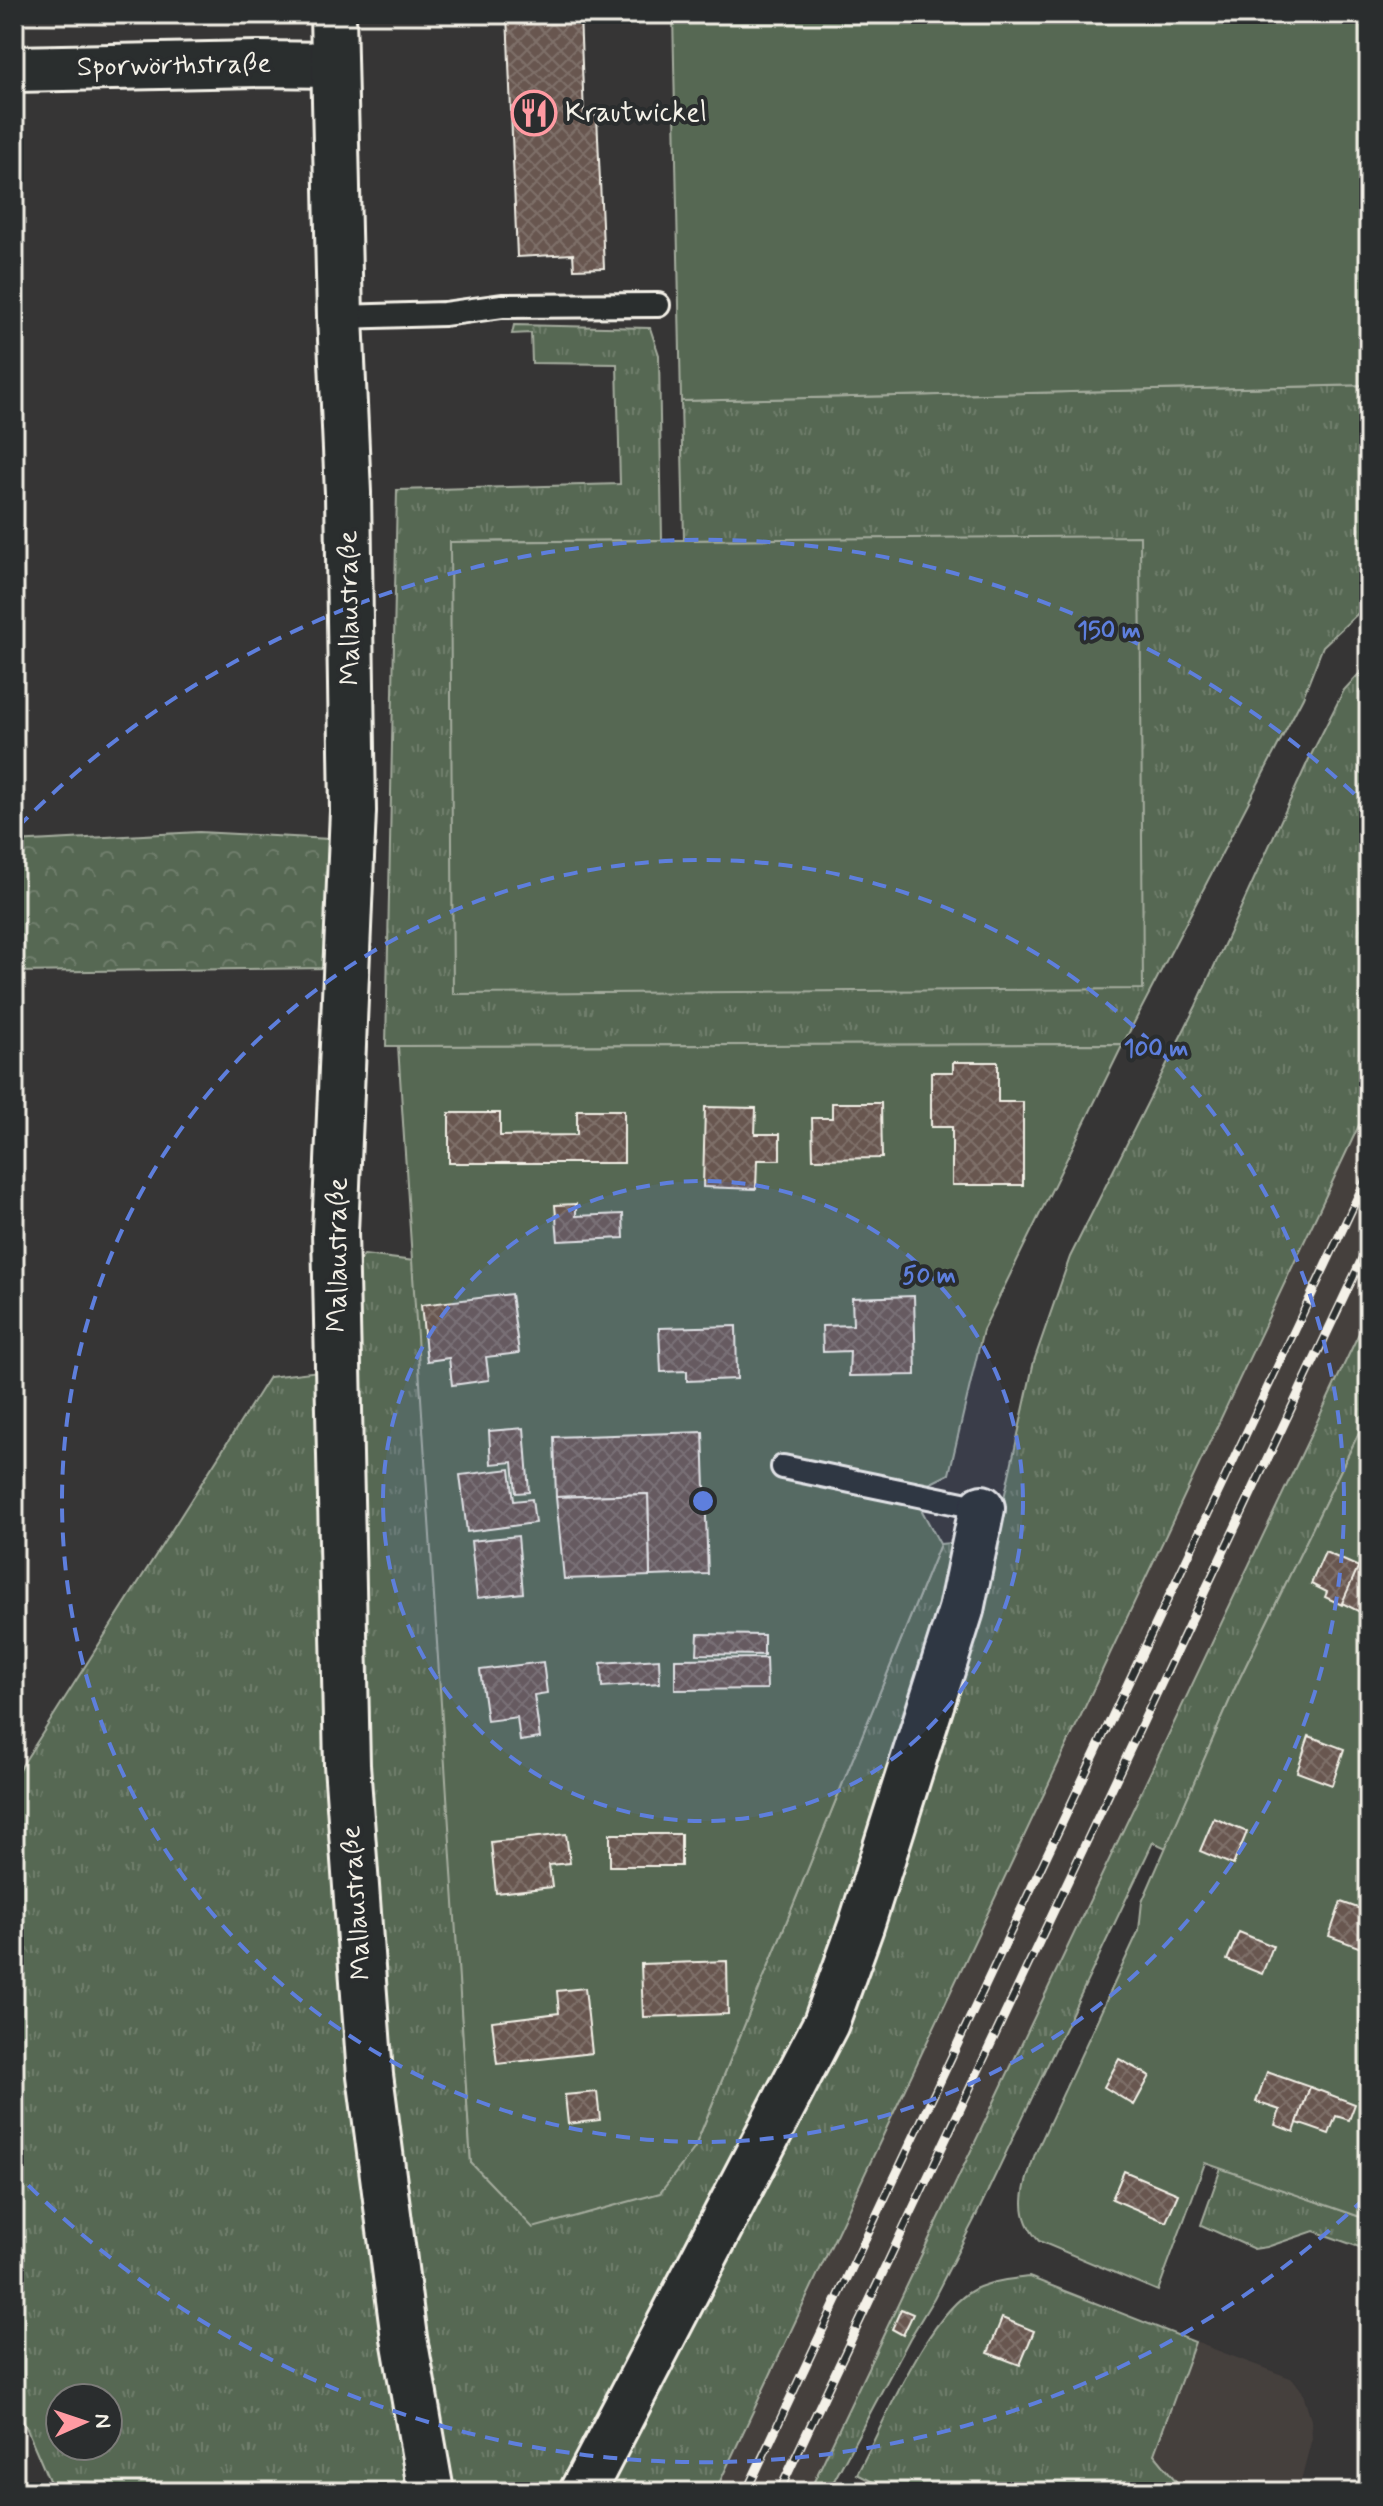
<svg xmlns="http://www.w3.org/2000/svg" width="1383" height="2506" viewBox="0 0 1383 2506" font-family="Mynerve,sans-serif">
<defs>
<pattern id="grass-tufts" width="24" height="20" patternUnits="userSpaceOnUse" patternTransform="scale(2)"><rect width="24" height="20" fill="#566853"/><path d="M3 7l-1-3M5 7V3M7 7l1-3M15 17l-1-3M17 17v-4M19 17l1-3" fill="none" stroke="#6f7e6c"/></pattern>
<pattern id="forest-crowns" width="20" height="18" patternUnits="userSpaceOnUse" patternTransform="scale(2)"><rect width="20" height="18" fill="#566853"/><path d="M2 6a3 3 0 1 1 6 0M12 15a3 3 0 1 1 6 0" fill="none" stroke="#6f7e6c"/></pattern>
<pattern id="building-cross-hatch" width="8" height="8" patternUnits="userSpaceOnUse" patternTransform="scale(2)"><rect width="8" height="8" fill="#685750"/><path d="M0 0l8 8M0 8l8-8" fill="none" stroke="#7e7069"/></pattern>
</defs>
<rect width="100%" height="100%" fill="#363535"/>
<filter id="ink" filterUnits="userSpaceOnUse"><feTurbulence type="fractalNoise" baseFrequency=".0125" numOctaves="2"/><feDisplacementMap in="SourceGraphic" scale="16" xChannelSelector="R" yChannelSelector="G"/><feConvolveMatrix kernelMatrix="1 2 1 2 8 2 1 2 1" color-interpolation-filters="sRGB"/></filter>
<g filter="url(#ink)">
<g fill="#453f3d">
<polygon points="1369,1104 1369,1312 1223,1623 809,2492 715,2492"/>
<polygon points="1195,2342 1293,2379 1302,2391 1311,2420 1312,2438 1298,2492 1185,2492 1154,2454"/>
</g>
<g fill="url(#grass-tufts)" stroke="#a5ac9e" stroke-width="2" fill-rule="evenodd">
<polygon points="514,325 650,328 659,355 662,540 450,542 1140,537 684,540 681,401 1369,385 1369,603 1323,646 1303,697 1123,1044 386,1046 397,490 620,484 617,364 532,363 531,333 512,334"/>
<polygon points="1369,663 1369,1104 715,2492 604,2492 790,2136 1001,1512 1034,1361 1070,1257 1196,1006 1309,759 1344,690"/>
<polygon points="364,1255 414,1261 471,2163 694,2149 940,1544 950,1543 953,1576 816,2016 566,2492 448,2492 418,2328 363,1800 354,1268"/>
<polygon points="1369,1312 1369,1412 1235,1688 1166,1848 1153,1842 976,2216 934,2298 910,2338 828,2492 809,2492"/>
<path d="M319,1371L409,2492H54L14,2399V1778L269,1377ZM60,2398H108V2446H60Z"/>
<polygon points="1221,2168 1369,2220 1368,2250 1314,2231 1267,2247 1254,2249 1201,2225"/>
<path d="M1029,2277L1195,2342L1154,2454L1185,2492H868L873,2482L857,2474C883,2426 928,2312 975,2289C992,2281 1012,2279 1029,2277Z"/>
</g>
<polygon fill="url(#forest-crowns)" stroke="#a5ac9e" stroke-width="2" points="199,832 330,839 331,968 14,972 14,842"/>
<g fill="#566853" stroke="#a5ac9e" stroke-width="2">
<polygon points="673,14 1369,14 1369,385 681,401"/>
<polygon points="1140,536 1143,989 453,994 450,542"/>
<polygon points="1123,1044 983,1330 949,1474 925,1486 921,1509 940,1544 694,2149 660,2193 533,2228 471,2163 398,1046"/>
<path d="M1369,1412V2220L1205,2163L1158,2291L1039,2241C1013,2213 1024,2187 1035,2154L1139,1930L1142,1902L1235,1688Z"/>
</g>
<g fill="url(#building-cross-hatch)" stroke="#f4f1e8" stroke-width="2">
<polygon points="507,14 580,14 584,116 597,116 604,268 574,269 573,254 517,257"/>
<polygon points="953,1062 998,1062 998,1102 1023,1102 1023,1185 952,1185 952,1127 931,1127 931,1072 953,1072"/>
<polygon points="832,1103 881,1103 882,1158 813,1159 812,1118 832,1118"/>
<polygon points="705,1107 756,1108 755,1134 780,1134 780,1160 757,1160 756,1189 703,1187"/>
<polygon points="577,1110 624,1110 624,1163 449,1163 449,1113 500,1113 500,1136 577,1135"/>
<polygon points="576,1204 576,1216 623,1214 624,1238 558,1241 555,1205"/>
<polygon points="511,1294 519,1353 486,1357 489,1380 452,1385 449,1358 427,1361 421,1305"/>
<polygon points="914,1296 916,1375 849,1376 850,1351 823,1352 822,1326 853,1325 852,1298"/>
<polygon points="736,1326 737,1379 687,1381 687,1371 661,1372 659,1328"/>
<polygon points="524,1428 529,1492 516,1493 513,1462 491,1464 489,1431"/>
<polygon points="703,1432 708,1574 650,1576 648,1494 556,1497 554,1437"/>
<polygon points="510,1469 514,1501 532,1499 535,1523 467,1532 460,1475"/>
<polygon points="648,1494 650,1576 564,1579 556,1497"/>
<polygon points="518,1536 523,1593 477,1598 471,1541"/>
<polygon points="1325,1552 1359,1567 1342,1605 1325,1597 1327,1592 1311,1584"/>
<polygon points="1359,1565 1369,1570 1369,1593 1360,1612 1342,1603"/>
<polygon points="698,1634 764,1635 764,1655 697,1654"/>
<polygon points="766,1658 767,1689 675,1690 675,1659"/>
<polygon points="659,1659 660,1683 602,1687 601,1663"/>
<polygon points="543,1662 547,1693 534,1695 540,1738 520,1741 517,1717 487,1721 480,1670"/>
<polygon points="1309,1736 1344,1749 1332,1785 1297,1772"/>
<polygon points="1214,1818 1247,1832 1233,1865 1200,1851"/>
<polygon points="566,1834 570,1863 549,1865 552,1887 496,1893 491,1842"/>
<rect x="610" y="1834" width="71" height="32"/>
<polygon points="1341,1902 1369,1912 1369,1926 1361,1948 1329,1936"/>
<polygon points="1239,1932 1273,1946 1262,1974 1227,1960"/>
<polygon points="727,1961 728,2014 643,2017 641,1964"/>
<polygon points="585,1988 592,2053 497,2064 492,2021 559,2013 557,1991"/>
<polygon points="1119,2059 1150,2076 1134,2105 1104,2087"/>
<polygon points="1267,2072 1310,2087 1294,2132 1275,2125 1280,2110 1256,2102"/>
<polygon points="1310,2087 1355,2104 1349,2120 1336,2116 1329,2134 1297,2123"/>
<polygon points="597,2092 600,2120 568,2124 565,2095"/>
<polygon points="1124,2171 1178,2194 1166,2222 1112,2199"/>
<polygon points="901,2309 913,2314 903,2335 892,2329"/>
<polygon points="1002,2318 1034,2331 1020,2365 988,2353"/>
</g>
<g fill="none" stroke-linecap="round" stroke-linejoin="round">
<g stroke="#f4f1e8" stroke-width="28">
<g id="service">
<polyline points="340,317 444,314 502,306 658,305"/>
<polyline points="783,1467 982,1508"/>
</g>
</g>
<g stroke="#f4f1e8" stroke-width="50">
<g id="minor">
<polyline points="14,69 258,64 334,65"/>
<polyline points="582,2492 826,2023 861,1926 961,1610 982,1508"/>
</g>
</g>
<g stroke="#f4f1e8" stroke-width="50">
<polyline id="tertiary" points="333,14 340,317 348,493 353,811 335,1232 347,1765 370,2075 404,2338 431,2492"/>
</g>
<use href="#service" stroke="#2a2d2e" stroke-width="22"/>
<use href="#minor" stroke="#2a2d2e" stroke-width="44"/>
<use href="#tertiary" stroke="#2a2d2e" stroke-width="44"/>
<g stroke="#f4f1e8" stroke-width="9">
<g id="rail">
<polyline points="746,2492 1369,1173"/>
<polyline points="779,2492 1369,1244"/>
</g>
</g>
<use href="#rail" stroke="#2a2d2e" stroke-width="6" stroke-dasharray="18" stroke-linecap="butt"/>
</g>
</g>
<circle cx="703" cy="1501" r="320" fill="#5e7fdd" fill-opacity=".12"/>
<g fill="none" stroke="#5e7fdd" stroke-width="4" stroke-dasharray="14 10">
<circle cx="703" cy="1501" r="320"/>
<circle cx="703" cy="1501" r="641"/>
<path d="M1365 2198A961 961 0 0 1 18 2175M18 827A961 961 0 0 1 1365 804"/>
</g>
<defs>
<g id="restaurant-ring" transform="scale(2.3)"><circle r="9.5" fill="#2a2d2e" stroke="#ff9aa2" stroke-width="1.5"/><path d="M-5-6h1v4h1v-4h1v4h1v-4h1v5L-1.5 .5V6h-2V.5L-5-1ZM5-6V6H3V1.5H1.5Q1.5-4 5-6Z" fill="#ff9aa2"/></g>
</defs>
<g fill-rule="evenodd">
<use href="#restaurant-ring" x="534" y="113"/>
</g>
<g text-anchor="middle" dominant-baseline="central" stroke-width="8" stroke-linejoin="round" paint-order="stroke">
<g font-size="28" fill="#f4f1e8" stroke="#2a2d2e">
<text transform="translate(174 66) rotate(-1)">Sporwörthstraße</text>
<text transform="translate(350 608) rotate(-91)">Mallaustraße</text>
<text transform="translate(338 1255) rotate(-90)">Mallaustraße</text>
<text transform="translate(357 1903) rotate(-94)">Mallaustraße</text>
</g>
<g font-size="28" fill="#f4f1e8" stroke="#2a2d2e" text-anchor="start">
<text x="565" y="113">Krautwickel</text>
</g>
</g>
<circle cx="703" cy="1501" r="12" fill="#5e7fdd" stroke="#2a2d2e" stroke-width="4"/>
<g font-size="24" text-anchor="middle" font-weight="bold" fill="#5e7fdd" stroke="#2a2d2e" stroke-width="8" stroke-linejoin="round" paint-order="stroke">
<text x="1109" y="638">150 m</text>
<text x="1156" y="1056">100 m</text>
<text x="929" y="1283">50 m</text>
</g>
<rect width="1383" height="2506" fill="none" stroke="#2a2d2e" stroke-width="48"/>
<rect x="24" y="24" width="1335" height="2458" fill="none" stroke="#f4f1e8" stroke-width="3" filter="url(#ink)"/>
<g transform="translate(84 2422) rotate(87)"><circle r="38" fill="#2a2d2e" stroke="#7b7b78" stroke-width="2"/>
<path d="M0-6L14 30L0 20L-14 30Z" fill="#ff9aa2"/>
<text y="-12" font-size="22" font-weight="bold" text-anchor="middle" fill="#f4f1e8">N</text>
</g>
</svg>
